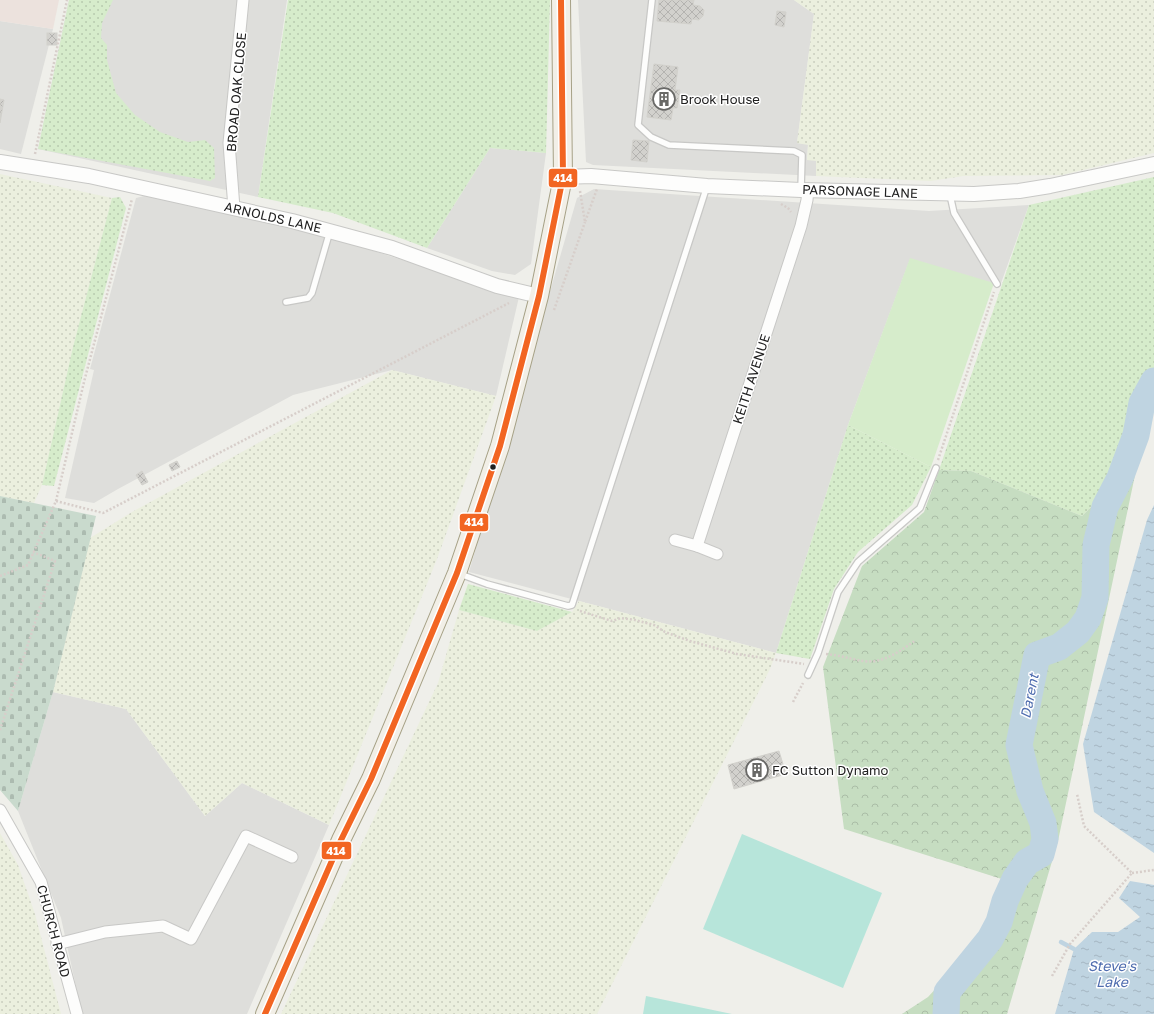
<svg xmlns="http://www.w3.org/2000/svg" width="1154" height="1014" viewBox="0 0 1154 1014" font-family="'Golos Text',sans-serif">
<defs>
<pattern id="farmland-dots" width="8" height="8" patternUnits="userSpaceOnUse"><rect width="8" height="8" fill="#ebefde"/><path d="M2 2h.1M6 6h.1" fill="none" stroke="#c9cdbe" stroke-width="1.8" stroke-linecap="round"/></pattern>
<pattern id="grass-dots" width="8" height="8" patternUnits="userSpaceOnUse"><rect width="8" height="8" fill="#d6eccb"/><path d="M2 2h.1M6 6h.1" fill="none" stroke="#b7caae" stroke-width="1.8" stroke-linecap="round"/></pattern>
<pattern id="forest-crowns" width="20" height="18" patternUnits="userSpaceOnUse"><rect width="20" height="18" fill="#c6ddc1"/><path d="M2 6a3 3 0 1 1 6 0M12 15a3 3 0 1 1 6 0" fill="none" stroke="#aabda6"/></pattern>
<pattern id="cemetery-stones" width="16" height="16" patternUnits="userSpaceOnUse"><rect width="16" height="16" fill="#c9dacd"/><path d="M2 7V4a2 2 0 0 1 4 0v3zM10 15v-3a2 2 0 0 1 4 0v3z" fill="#acbbb0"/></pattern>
<pattern id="water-ripples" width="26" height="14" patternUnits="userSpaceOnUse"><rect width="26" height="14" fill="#bfd4e1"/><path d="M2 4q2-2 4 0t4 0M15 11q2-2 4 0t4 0" fill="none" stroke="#a4b6c1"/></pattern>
<pattern id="building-cross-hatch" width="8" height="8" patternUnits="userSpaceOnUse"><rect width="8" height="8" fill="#d2d1cd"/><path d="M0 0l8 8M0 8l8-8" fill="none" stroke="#b4b3b0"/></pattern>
</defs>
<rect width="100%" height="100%" fill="#efefea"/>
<g fill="#dededb">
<polygon points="69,0 287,0 258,197 38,149"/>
<polygon points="578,0 794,0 814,14 797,143 808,144 807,160 816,160 816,176 593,165 586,162"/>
<polygon points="0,21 53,29 21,154 0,149"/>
<polygon points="490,148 546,153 531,264 515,275 492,271 427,248"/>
<polygon points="594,189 929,211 1029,205 1000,286 910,259 848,425 776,653 469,572 577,198"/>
<polygon points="152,194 317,233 519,297 496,396 392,370 293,395 118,489 94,503 65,498 94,370 90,369 136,198"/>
<polygon points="53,692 126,709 205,816 242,783 329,825 247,1014 82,1014 61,918 18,811"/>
</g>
<polygon fill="#ece2dd" points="0,0 59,0 53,29 0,21"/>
<g fill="url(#farmland-dots)">
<polygon points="794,0 1154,0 1154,153 1062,175 963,176 931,181 816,176 816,161 807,160 808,145 797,143 814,14"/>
<polygon points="0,174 112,198 73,347 42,485 34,503 0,496"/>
<polygon points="392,370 496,396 437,559 329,825 242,783 205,816 126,709 53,692 90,538 132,512"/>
<polygon points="579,601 776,653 770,669 597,1014 281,1014 438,683 459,610 537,631 572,612"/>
<polygon points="0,833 18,865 35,914 61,1014 0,1014"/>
</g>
<g fill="url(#grass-dots)">
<polygon points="69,0 113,0 102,23 101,38 107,45 107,60 116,93 135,115 160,132 188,142 205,140 214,148 215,178 210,181 38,149"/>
<polygon points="288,0 550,0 546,153 490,148 427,248 333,213 258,197"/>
<polygon points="1154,177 1154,377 1139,400 1112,486 1082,516 971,471 939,470 1029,205"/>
<polygon points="120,197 126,208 54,486 42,485 73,347 112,198"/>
<polygon points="848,425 931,467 912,505 858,552 834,589 810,659 776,653"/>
<polygon points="468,584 572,612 537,631 459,610"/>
</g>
<polygon fill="url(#forest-crowns)" points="1138,461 1058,841 1007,1014 902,1014 928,997 988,932 1008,881 844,829 823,667 862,566 924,512 939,470 971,471 1082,516"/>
<polygon fill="url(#cemetery-stones)" points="0,496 96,516 53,692 18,811 0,790"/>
<polygon fill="#d6eccb" points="910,258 994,283 931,467 848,425"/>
<g fill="#b7e5da">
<polygon points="742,834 882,893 843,988 703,929"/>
<polygon points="646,996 732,1014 643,1014"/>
</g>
<g fill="url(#water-ripples)">
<polygon points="1154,505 1154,853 1094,812 1083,744 1147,520"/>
<polygon points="1130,881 1154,885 1154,1014 1055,1014 1074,949 1092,932 1118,932 1140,917 1119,898"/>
</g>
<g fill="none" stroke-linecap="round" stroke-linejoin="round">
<polyline stroke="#bfd4e1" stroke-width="4.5" points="1061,942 1074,949"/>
<polyline stroke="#bfd4e1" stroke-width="27" points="946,1014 947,992 990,939 999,922 1005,901 1015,879 1027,862 1041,854 1045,839 1043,823 1030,791 1019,745 1037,655 1059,647 1078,632 1088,618 1095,598 1096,545 1105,507 1120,478 1136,435 1142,403 1154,381"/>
</g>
<g fill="url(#building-cross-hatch)" stroke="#d2d1cc">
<polygon points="659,0 694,0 693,5 700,6 704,10 703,16 699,20 692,19 691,24 657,21"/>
<polygon points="777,11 786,12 784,27 775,25"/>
<rect x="47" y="33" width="10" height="12"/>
<polygon points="654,64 678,67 675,90 680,90 677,108 673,108 671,120 647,117"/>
<polygon points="0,99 4,100 0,123"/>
<polygon points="633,140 649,141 647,162 631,160"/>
<polygon points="177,461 180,467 172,471 169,465"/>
<polygon points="142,471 148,482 142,485 136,475"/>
<polygon points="779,751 786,774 734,789 728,765"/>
</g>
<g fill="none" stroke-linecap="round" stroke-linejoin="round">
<g stroke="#c8c8c6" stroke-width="8">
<g id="service">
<polyline points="652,0 638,125 651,137 669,145 794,151 802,155 801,189"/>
<polyline points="950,195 954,213 997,284"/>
<polyline points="286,302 308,298 312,293 330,231"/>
<polyline points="460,574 487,584 568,606 572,605 707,186"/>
<polyline points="808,675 818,653 838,592 858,562 920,508 936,468"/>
</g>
</g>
<g stroke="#c8c8c6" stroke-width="13">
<g id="minor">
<polyline points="234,208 229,143 243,0"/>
<polyline points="675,540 697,546"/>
<polyline points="717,554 697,546 801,226 807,200 808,189"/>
<polyline points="0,810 41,882 77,1014"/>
<polyline points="57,944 105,932 163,926 191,939 246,836 292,857"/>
</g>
</g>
<g stroke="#c8c8c6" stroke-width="16">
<g id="tertiary">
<polyline points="0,162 89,176 292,221 392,248 497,286 539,296"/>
<polyline points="563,177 591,176 707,186 801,190 974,194 1019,191 1050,186 1154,164"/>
</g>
</g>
<g stroke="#a6a186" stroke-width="20">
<polyline id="primary" points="265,1014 341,840 371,779 457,573 500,446 539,296 563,177 561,0"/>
</g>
<g stroke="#d7ceca" stroke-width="2.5" stroke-dasharray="2 2" stroke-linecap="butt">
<polyline points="35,154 67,0"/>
<polyline points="580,191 585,222 597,189"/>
<polyline points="781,204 788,208 791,212"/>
<polyline points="554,310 585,222"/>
<polyline points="938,460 994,292"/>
<polyline points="56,501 103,513 509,303"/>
<polyline points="0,576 28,565 56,501 84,382 132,199"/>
<polyline points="580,611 612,621 621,618 635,620 654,625 665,632 690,641 737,654 804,664"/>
<path d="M826,654C839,655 850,659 863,661C883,664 900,651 916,640"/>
<polyline points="793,702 803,683"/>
<polyline points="0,730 55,561 33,552"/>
<polyline points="1132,873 1154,870"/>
<polyline points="1052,976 1070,944 1132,873 1084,826 1077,794"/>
</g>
<use href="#service" stroke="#fdfdfc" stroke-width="5.5"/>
<use href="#minor" stroke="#fdfdfc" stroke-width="11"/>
<use href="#tertiary" stroke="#fdfdfc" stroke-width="14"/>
<use href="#primary" stroke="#f2efe7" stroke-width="18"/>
<g stroke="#fff" stroke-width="9">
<polyline id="bus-1" points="265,1014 341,840 371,779 457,573 500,446 539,296 563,177 561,0"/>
</g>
<use href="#bus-1" stroke="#f26522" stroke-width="6"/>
</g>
<defs>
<g id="building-ring" transform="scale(1.15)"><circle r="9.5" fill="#fff" stroke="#696967" stroke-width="1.5"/><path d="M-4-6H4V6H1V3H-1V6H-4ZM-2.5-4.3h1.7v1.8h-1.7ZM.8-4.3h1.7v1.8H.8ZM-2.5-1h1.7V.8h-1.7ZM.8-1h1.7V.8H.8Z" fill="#696967"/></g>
</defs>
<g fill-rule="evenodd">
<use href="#building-ring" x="664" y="99"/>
<use href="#building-ring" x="757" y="770"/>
</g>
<circle fill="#212121" stroke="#fff" stroke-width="1.5" cx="493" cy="467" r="3.5"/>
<g text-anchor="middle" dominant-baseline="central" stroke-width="3" stroke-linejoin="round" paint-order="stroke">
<g font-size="13" fill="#212121" stroke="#fff">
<text transform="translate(236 92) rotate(-85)">BROAD OAK CLOSE</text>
<text transform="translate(860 191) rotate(2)">PARSONAGE LANE</text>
<text transform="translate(273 217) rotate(13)">ARNOLDS LANE</text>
<text transform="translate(751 379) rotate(-72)">KEITH AVENUE</text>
<text transform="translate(54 931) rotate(75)">CHURCH ROAD</text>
</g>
<g font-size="13" fill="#212121" stroke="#fff" text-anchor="start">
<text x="680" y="99">Brook House</text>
<text x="772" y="770">FC Sutton Dynamo</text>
</g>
<g font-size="14" font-style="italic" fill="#4f6daf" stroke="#fff">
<text transform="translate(1029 696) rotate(-79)">Darent</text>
<text x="1112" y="965">Steve's<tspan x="1112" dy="16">Lake</tspan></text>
</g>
</g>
<g stroke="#fff" stroke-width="1.5">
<rect x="548" y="168" width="30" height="20" rx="4" fill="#f26522"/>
<rect x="459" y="513" width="30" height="19" rx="4" fill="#f26522"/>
<rect x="321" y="841" width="31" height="19" rx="4" fill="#f26522"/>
</g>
<g font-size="11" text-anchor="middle" font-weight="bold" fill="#fff">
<text x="563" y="182">414</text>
<text x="474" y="526">414</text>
<text x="336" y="855">414</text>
</g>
</svg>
